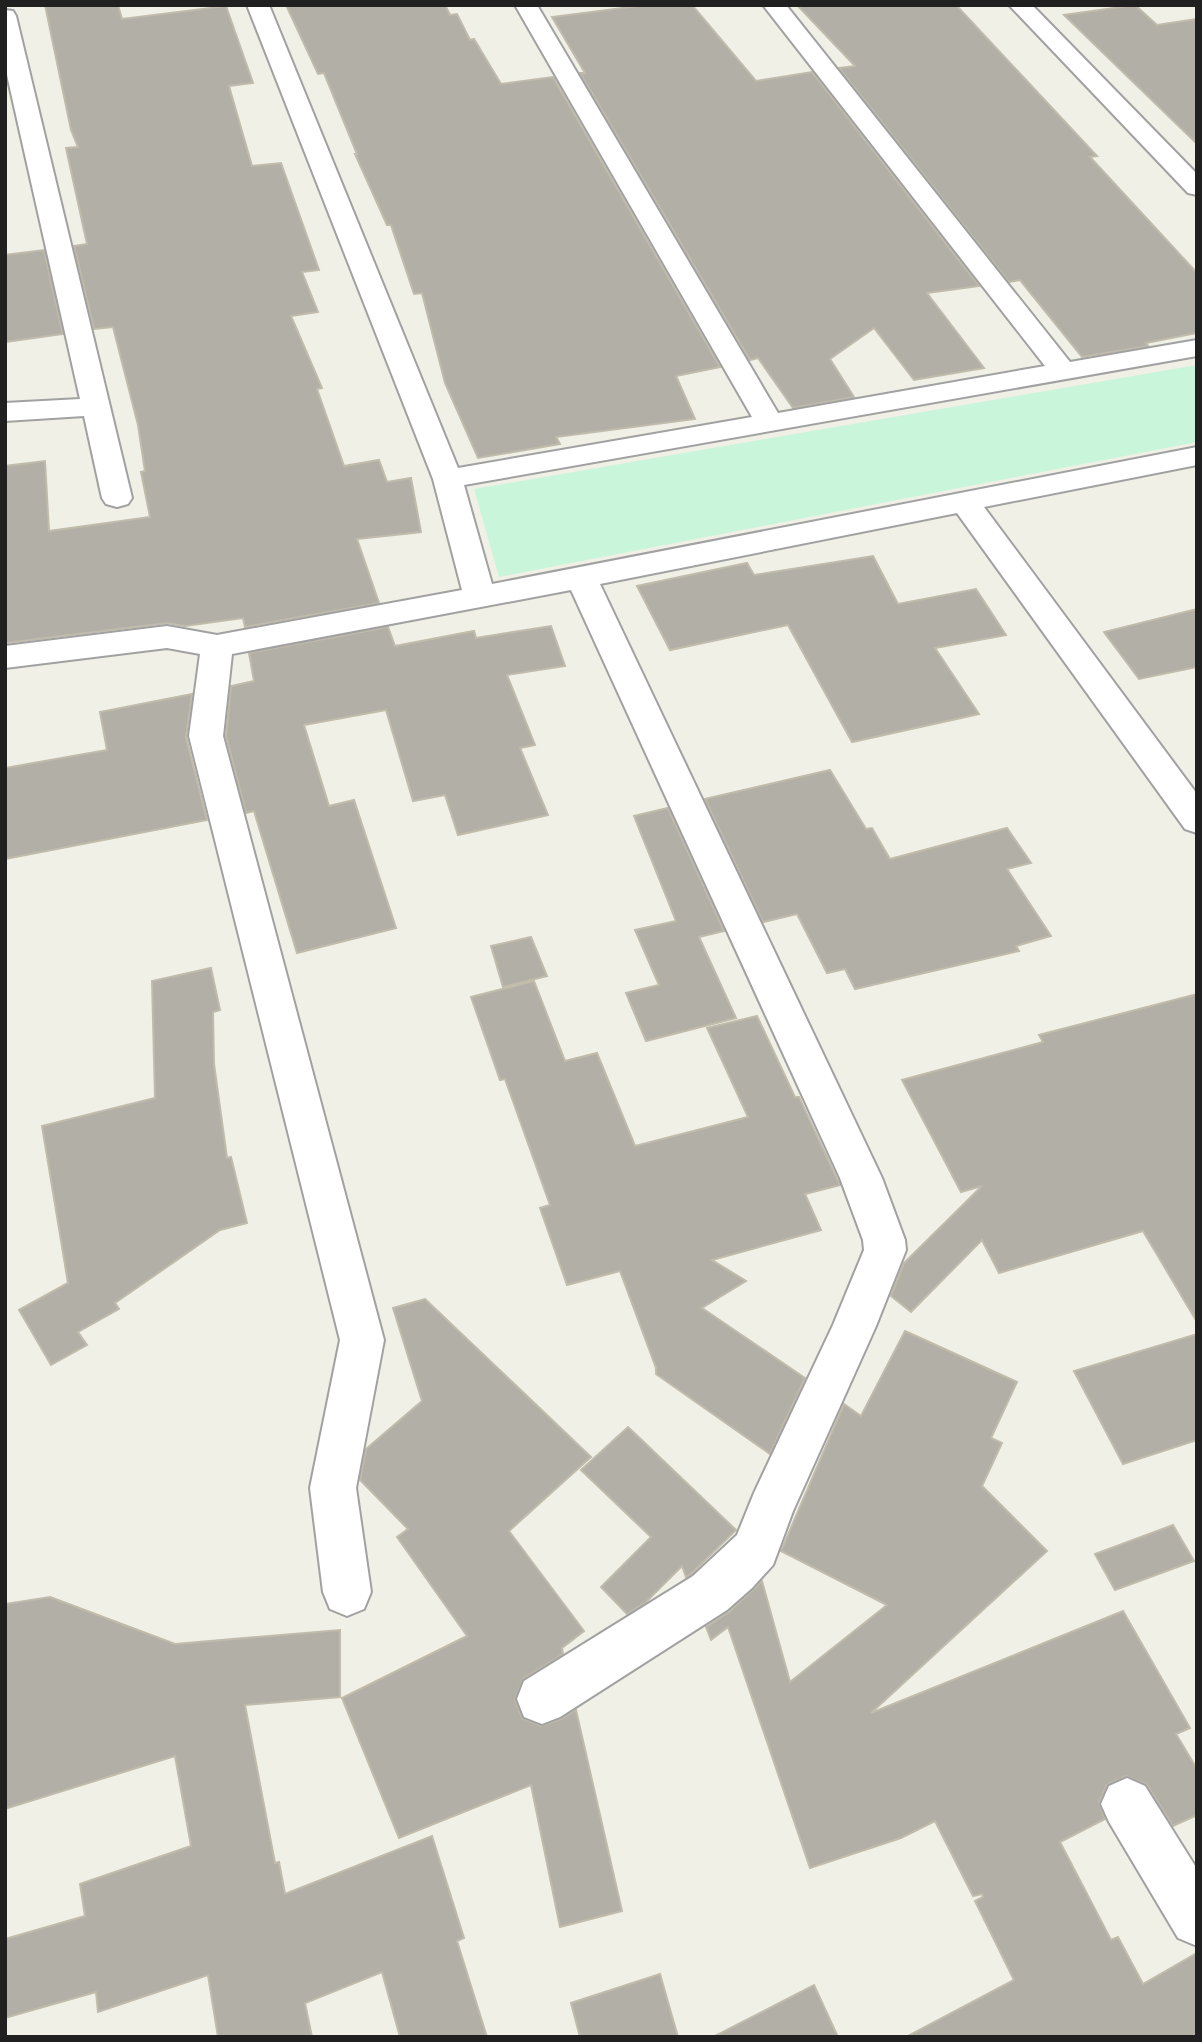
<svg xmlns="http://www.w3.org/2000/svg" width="1202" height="2042" viewBox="0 0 1202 2042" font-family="Jost,sans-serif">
<rect width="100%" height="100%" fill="#f0f0e7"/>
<polygon fill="#c9f5db" points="1197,365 1197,442 499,577 474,489"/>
<g fill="#b2afa6" stroke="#c0bbab" stroke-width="2">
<polygon points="45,5 118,5 122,19 226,6 253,83 229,86 252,166 281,163 319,270 302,272 318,312 291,316 322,388 317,389 344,466 379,460 387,482 411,478 421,532 357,539 379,603 245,627 243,618 185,626 167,623 5,643 5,466 45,461 49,531 150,517 141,472 145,471 138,425 113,327 94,329 74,246 87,244 66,148 78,147 71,130"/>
<polygon points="286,5 445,5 450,15 457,14 470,40 474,39 501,84 553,77 720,367 676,376 695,419 556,437 560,444 478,458 445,383 422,293 414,294 391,225 387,225 355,154 357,154 324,73 318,74"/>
<polygon points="646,5 692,5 756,81 812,72 979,286 927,293 984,368 914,380 874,328 830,359 854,397 793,408 758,358 750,360 580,73 585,73 552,17"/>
<polygon points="797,5 956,5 1097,156 1090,157 1197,273 1197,333 1146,343 1148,346 1082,357 1020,280 1009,282 839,68 855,66"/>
<polygon points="1135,5 1157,25 1197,19 1197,144 1064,15"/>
<polygon points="44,250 63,334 5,342 5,255"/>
<polygon points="873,556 898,604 976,589 1006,635 935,648 979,714 852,742 788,625 670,650 637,586 747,563 754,575"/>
<polygon points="1197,609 1197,667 1139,679 1104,632"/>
<polygon points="551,626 565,666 507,675 535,745 520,748 548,815 458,835 445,795 413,801 386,710 304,725 329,806 354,800 396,928 297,953 254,811 246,813 226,736 231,686 254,681 249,653 388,627 395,646 474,631 476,638"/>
<polygon points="192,694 186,737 207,820 5,859 5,768 107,750 100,712"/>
<polygon points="830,770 866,829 872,828 890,859 1007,828 1031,863 1007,869 1051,936 1016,946 1019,951 855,989 845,969 827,973 797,914 763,922 705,799"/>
<polygon points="668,808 724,931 699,937 736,1018 646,1041 626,993 659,985 635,930 676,921 634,816"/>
<polygon points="531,937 547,976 503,987 491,946"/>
<polygon points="211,968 220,1010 213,1012 214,1064 227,1158 231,1157 247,1223 220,1230 115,1303 119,1309 78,1332 87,1345 51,1365 19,1310 68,1283 42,1126 155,1098 152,981"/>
<polygon points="534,981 565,1061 597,1053 635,1146 748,1117 707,1028 757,1016 795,1097 799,1097 840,1185 805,1194 821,1230 712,1260 746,1281 702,1308 805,1378 770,1454 656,1374 656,1368 620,1271 567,1285 540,1208 550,1205 505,1079 500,1080 471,997"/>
<polygon points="1197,994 1197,1322 1143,1231 999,1273 982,1240 911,1312 891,1296 904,1263 982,1186 961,1192 902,1080 1043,1042 1039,1035"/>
<polygon points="425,1299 591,1457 509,1531 584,1631 562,1648 563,1654 523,1679 515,1700 522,1718 541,1726 561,1719 576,1710 622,1911 560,1927 531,1785 399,1838 342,1698 467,1636 397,1537 408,1529 360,1480 366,1449 422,1401 393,1308"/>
<polygon points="905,1331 1017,1382 991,1438 1002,1443 982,1486 1047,1551 871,1713 1123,1611 1190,1728 1176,1734 1197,1769 1197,1815 1173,1826 1147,1785 1126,1776 1107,1785 1099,1803 1105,1819 1060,1842 1111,1940 1118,1937 1143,1984 1197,1953 1197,2037 906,2037 1014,1980 975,1901 983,1897 982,1894 973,1896 935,1821 901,1838 810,1868 728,1627 711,1640 706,1627 729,1612 762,1581 790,1682 887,1605 781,1551 844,1404 861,1416"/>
<polygon points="1197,1334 1197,1440 1123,1464 1074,1371"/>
<polygon points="628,1427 736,1530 691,1574 686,1577 682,1566 645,1603 627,1614 601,1587 651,1537 581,1470"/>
<polygon points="1173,1525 1194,1561 1115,1590 1095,1554"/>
<polygon points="50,1597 175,1644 340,1630 340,1697 245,1705 275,1863 279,1862 285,1894 432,1836 464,1938 457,1941 487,2037 400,2037 382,1972 305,2003 312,2037 218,2037 208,1975 98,2012 96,1992 5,2018 5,1939 85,1916 80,1884 191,1846 175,1756 5,1809 5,1604"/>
<polygon points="660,1974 678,2037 580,2037 571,2003"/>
<polygon points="814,1985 838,2037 715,2036"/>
</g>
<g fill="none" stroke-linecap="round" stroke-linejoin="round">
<g stroke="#a1a1a1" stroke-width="4">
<g id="minor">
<polygon points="247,5 269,5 458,468 752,417 515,5 537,5 778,413 1045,366 763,5 786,5 1070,362 1197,340 1197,356 464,485 492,584 1197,447 1197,465 984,507 1197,794 1197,833 1185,829 957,513 600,584 882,1178 905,1240 906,1250 876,1326 793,1511 773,1565 752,1588 727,1610 560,1717 542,1724 524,1717 517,1699 524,1681 693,1576 737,1535 754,1493 833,1325 864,1250 863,1240 840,1178 571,590 232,654 223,736 384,1340 356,1488 371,1592 364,1609 347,1616 330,1609 323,1592 310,1488 340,1340 189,736 200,654 167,648 5,668 5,646 167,626 217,635 462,590 433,479"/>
<polygon points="1009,5 1032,5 1197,174 1197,195 1188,193"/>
<polygon points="5,10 13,11 16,16 132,498 128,504 117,507 106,504 102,498 84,416 5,421 5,403 80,399 5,66"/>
<polygon points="1127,1778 1145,1786 1197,1869 1197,1946 1178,1938 1109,1822 1101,1804 1109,1786"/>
</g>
</g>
<use href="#minor" fill="#fff" fill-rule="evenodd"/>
</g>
<rect width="1202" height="2042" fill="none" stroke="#202020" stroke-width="14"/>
</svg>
